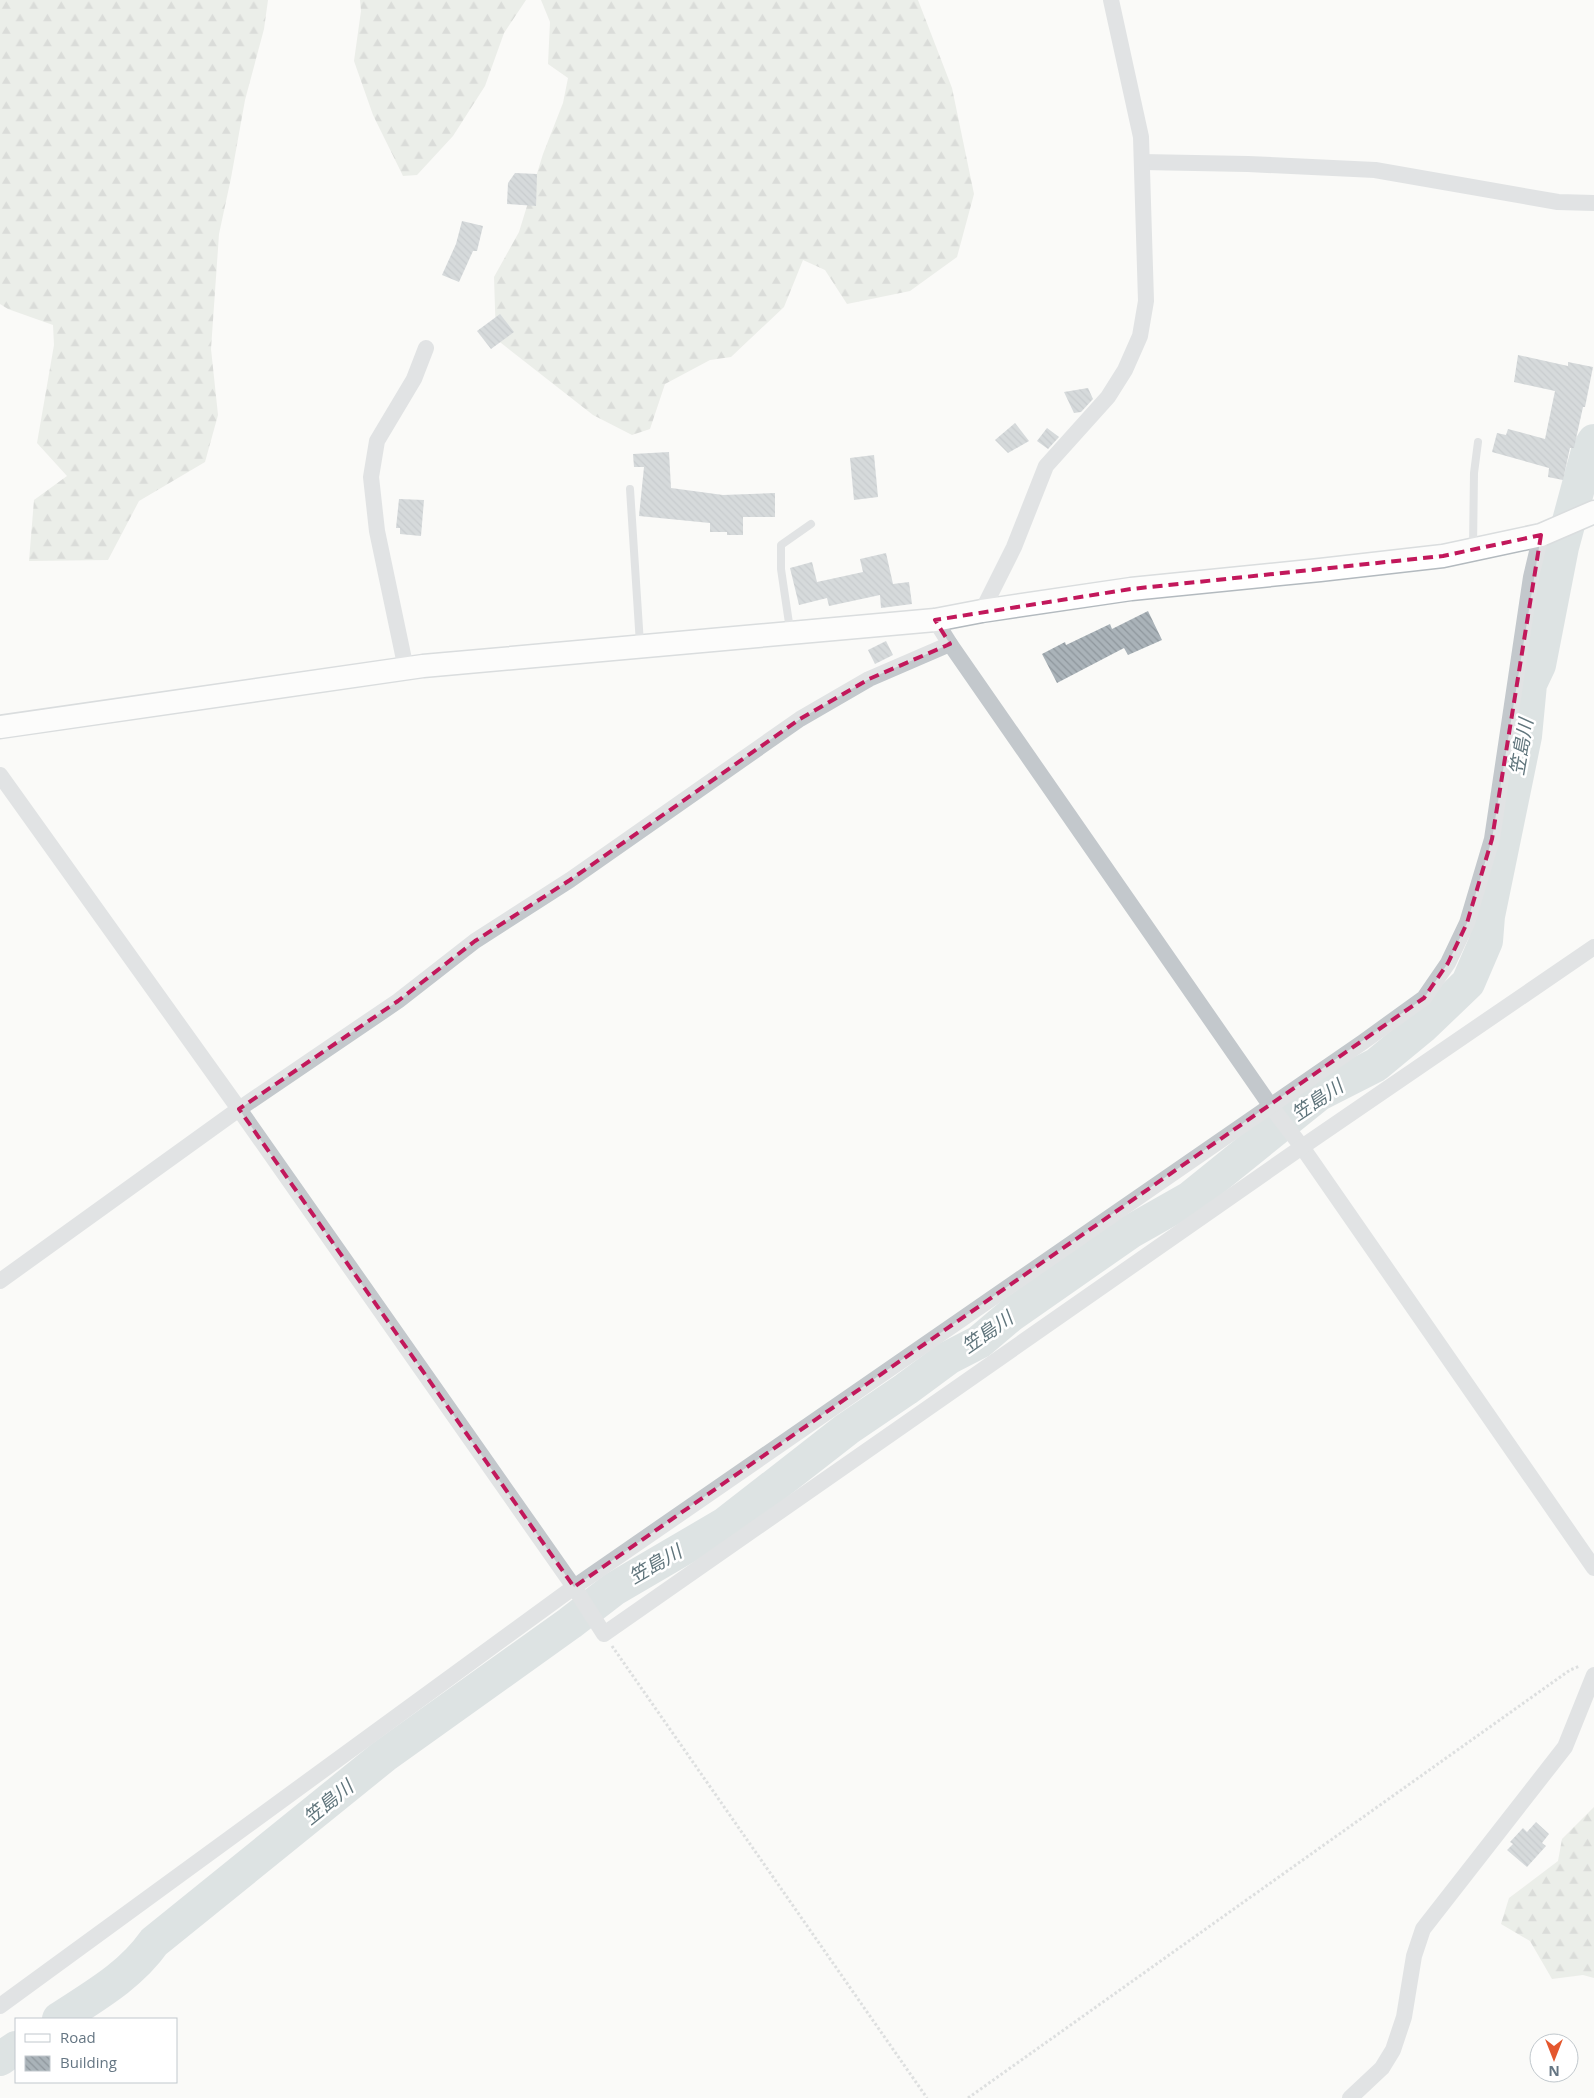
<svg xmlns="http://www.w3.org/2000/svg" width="1594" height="2098" viewBox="0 0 1594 2098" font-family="'Open Sans','Noto Sans JP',sans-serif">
<defs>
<pattern id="forest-firs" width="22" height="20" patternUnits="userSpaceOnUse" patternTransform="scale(1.25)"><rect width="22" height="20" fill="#dadfd7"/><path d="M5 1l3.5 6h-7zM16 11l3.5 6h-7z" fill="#b4b9b4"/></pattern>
<pattern id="building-back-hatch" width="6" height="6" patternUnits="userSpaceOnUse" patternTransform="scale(1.25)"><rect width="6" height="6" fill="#aab3b9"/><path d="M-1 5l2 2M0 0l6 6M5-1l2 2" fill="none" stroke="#8e969c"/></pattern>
</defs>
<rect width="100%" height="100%" fill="#fafaf8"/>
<g fill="url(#forest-firs)">
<polygon points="0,0 268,0 264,29 245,100 231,178 219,234 211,349 218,415 205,462 139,501 108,560 29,561 34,500 67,476 37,443 54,345 53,325 8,309 0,304"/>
<polygon points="360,0 526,0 504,33 485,86 453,136 417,175 403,176 373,115 354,61 361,11"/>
<polygon points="541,0 918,0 952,88 974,194 957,257 910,291 847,304 825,270 803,260 784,307 731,357 710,360 665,384 650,429 632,435 593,415 496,339 494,277 519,232 543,154 563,103 568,78 548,64 550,22"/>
<polygon points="1594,1807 1594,1978 1583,1975 1552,1979 1530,1941 1501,1924 1509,1898 1558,1861 1562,1839"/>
</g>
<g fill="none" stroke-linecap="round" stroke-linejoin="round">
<g stroke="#bbc7cb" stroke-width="34">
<path d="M59,2019C94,1996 130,1976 154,1942L384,1756L570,1623L614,1589L725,1524L847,1429L906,1389L948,1358L979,1342L1011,1315L1130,1232L1190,1198L1319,1094L1376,1065L1422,1027L1468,983L1486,941L1488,916L1525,736L1530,684L1539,665L1562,547L1588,451L1594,441"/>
<polyline points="0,2059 16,2048"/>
</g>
</g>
<g fill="url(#building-back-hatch)">
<polygon points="515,173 537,174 536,206 507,204 508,183"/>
<polygon points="462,221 483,226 477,251 473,251 459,282 442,275 456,244"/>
<polygon points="500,314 514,332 491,349 477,331"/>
<polygon points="1518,355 1568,366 1568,362 1593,367 1585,407 1583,407 1574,448 1570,448 1563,480 1548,477 1549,468 1492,452 1497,433 1506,435 1508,429 1545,439 1555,391 1514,382"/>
<polygon points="1088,388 1093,399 1081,412 1074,413 1064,392"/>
<polygon points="1015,423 1029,441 1008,453 995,440"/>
<polygon points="1047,428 1059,437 1048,449 1037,441"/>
<polygon points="669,452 671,488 723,495 775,493 775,517 743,517 743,535 727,535 727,532 710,532 710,523 639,516 644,467 634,467 633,454"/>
<polygon points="874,455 878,497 854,500 850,458"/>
<polygon points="399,499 424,500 421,536 400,534 400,528 396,528"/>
<polygon points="886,553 893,584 909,582 912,604 881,608 880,595 829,606 827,598 799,605 790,568 812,562 817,582 863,572 860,559"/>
<polygon points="1148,611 1162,640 1128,655 1124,648 1057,683 1042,654 1065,642 1066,645 1110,624 1112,629"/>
<polygon points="886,641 893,655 875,664 868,650"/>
<polygon points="1536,1822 1549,1834 1542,1843 1546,1846 1527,1867 1507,1850 1513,1844 1510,1842 1523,1828 1527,1832"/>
</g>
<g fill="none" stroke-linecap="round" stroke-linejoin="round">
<g stroke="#b3babf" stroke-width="25">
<polyline id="secondary" points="0,727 423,666 935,620 982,611 1131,589 1320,570 1443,556 1541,535 1594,512"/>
</g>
<g stroke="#bbbfc2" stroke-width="3" stroke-dasharray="2.5 2.5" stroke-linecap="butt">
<polyline points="612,1646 927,2098"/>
<polyline points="968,2098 1570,1670 1580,1666"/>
</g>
<g stroke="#c3c8cc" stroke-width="8">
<polyline points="630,489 640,644"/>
<polyline points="1473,547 1474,473 1478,442"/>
<polyline points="790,630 781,569 781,545 811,524"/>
</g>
<g stroke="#c3c8cc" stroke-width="16">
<polyline points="1142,162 1248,164 1375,170 1558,202 1594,203"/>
<polyline points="982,611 1014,547 1046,466 1108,397 1125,370 1140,336 1146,301 1141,137 1111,0"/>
<polyline points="935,620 950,644 1270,1105 1302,1147 1594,1568"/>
<polyline points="406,669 377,531 371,477 377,441 414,379 426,348"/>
<polyline points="0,775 239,1109 574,1587 604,1634 1302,1147 1594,947"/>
<polyline points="0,1281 239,1109 398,1001 475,941 570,880 800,719 869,679 950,644"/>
<polyline points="0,2006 574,1587 1363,1042 1424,998 1448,963 1467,923 1492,839 1531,577 1541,535"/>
<polyline points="1350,2098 1382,2068 1393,2050 1404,2017 1414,1956 1423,1929 1565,1747 1594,1675"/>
</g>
<use href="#secondary" stroke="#fff" stroke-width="22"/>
</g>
<path d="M0 0H1594V2098H0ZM1541,535L1492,839L1467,923L1448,963L1424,998L574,1587L239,1109L398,1001L475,941L570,880L800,719L869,679L950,644L935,620L1131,589L1443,556Z" fill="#fafaf8" fill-opacity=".55" fill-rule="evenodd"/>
<path fill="none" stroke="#c2185b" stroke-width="4" stroke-dasharray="10 6" stroke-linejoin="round" d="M1541,535L1492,839L1467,923L1448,963L1424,998L574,1587L239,1109L398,1001L475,941L570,880L800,719L869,679L950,644L935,620L1131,589L1443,556Z"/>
<g text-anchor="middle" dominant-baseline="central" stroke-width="5" stroke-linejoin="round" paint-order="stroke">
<g font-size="19" font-style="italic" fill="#60757c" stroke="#fff">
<text transform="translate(1521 747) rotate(-80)">笠島川</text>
<text transform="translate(1317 1100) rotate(-34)">笠島川</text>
<text transform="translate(987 1332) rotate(-35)">笠島川</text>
<text transform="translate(655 1564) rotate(-30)">笠島川</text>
<text transform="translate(328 1802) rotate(-39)">笠島川</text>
</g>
</g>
<rect x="15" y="2018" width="162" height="65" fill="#ffffff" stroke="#c1c8cd"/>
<rect x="25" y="2034" width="25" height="8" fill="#ffffff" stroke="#c1c8cd"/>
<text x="60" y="2043" font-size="15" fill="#657683">Road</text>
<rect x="25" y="2056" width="25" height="15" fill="url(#building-back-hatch)" stroke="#c1c8cd"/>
<text x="60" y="2068" font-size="15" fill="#657683">Building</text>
<g transform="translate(1554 2058) rotate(180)"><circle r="24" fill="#ffffff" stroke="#c1c8cd"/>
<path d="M0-4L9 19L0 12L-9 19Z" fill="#e4572e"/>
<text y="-8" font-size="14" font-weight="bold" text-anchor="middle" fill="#657683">N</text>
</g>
</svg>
